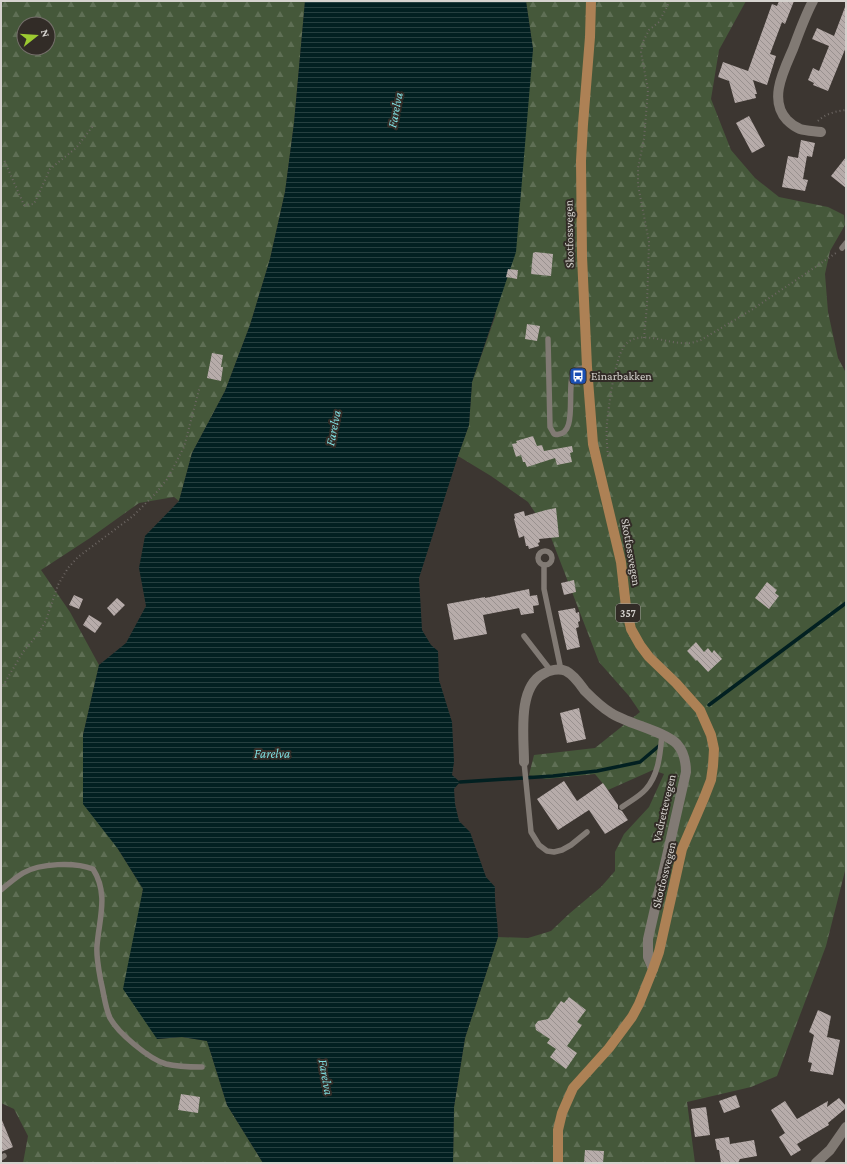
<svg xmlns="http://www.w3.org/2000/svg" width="847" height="1164" viewBox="0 0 847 1164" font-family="'Crimson Pro',serif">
<defs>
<pattern id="forest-firs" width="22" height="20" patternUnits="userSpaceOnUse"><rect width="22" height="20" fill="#45583a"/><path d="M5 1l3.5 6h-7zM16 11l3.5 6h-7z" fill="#5f6f55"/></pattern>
<pattern id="water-rules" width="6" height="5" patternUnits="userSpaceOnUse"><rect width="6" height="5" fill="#022021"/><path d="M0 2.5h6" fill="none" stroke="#264040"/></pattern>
<pattern id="building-back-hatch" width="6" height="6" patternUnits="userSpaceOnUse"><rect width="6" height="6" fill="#b7acaa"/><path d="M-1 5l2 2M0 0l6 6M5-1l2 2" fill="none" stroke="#99918f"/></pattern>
</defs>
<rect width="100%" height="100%" fill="#3c3631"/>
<g fill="url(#forest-firs)" fill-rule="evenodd">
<path d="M1,1H305L294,123L285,192L270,259L250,325L225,391L192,453L179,501L174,497L139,503L90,538L41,570L70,612L99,665L83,735L118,849L143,889L135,936L157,1039L182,1037L207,1041L227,1105L263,1163H23L28,1136L14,1109L1,1103ZM24,24H48V48H24Z"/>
<polygon points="526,1 746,1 719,50 711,99 731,150 755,178 779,197 828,207 844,215 845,225 830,251 825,274 828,312 838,358 846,373 846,867 826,946 777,1076 751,1087 687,1102 695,1163 453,1163 454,1107 465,1038 498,937 528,938 551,931 570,913 601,887 615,871 615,852 624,834 649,807 664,774 653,770 608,790 595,774 546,779 529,775 534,755 595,748 640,712 629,696 599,662 550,535 528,502 491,476 458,456 469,425 472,382 495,317 533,49"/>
</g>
<path fill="url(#water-rules)" d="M305,1H526L533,49L516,252L472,382L469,425L458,456L419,578L422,630L431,645L438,651L439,680L452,722L454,762L452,775L460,782L454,789L455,804L459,821L470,832L486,877L495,887C494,904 498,920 498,937L465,1038L454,1107L453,1163H263L227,1105L207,1041L182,1037L157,1039L123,989L143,889L118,849L83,804V735L99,665L126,643L146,606L139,568L145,536L179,501L192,453L225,391L250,325L270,259L285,192L294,123Z"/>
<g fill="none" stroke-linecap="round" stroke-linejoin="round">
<g stroke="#022021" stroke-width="3.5">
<polyline points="709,705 846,603"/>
<polyline points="460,782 553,776 597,771 640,762 660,745"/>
</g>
</g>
<g fill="url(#building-back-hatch)">
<polygon points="779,1 794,1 785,24 782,22 770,54 776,56 767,85 753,80 757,94 755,94 756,98 735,103 729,81 718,77 723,62 748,71 772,4 777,6"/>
<polygon points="845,7 846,47 828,91 813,85 814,83 808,80 813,68 819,71 829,46 812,39 817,28 834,36"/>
<polygon points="749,116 765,146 752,153 736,123"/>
<polygon points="801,140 815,143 812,157 807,156 803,179 808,180 805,191 782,187 788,156 798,158"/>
<polygon points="846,157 846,188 831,176"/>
<polygon points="535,252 553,254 551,276 531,274 533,253"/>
<polygon points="508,269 518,270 517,279 506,277"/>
<polygon points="527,324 540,326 537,341 525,339"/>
<polygon points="212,353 223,355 221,367 223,367 221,381 207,378"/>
<polygon points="533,436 537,446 542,445 544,451 572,446 573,452 570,453 572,462 557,465 555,458 527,467 525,462 523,462 521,455 516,457 512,444 517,443 516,441"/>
<polygon points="556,508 559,537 539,539 540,542 538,543 539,546 529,549 528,546 526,546 524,536 519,538 514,519 515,518 514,514 524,511 525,516 546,510"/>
<polygon points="574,580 576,592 564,595 561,583"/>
<polygon points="767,582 777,590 775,593 779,596 769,609 755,598"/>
<polygon points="529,589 530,596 537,595 539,605 533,606 534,613 521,615 519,608 483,615 487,634 454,640 447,604 485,597 485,598"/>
<polygon points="74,595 83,599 79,609 69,605"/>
<polygon points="117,598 125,605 114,616 107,608"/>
<polygon points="575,608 576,613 579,612 580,621 578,622 579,627 576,628 580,647 567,650 558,611"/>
<polygon points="89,615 102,623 95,633 83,625"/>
<polygon points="696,642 704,652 708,648 712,653 714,650 722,659 708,672 697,660 696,661 687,651"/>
<polygon points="579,708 586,739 567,743 560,713"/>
<polygon points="564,781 577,801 603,783 618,805 618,809 622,811 628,820 605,834 589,810 558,830 537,799"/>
<polygon points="569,997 586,1010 577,1022 582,1025 567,1046 577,1053 566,1069 550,1057 556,1049 547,1043 550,1039 536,1030 535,1025 538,1021 548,1019 561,1001 564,1003"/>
<polygon points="818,1010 831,1016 827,1037 840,1040 833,1075 810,1071 812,1063 808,1062 814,1035 809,1032"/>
<polygon points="181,1094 200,1097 198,1113 178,1110"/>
<polygon points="736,1095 740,1107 724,1113 719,1101"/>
<polygon points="839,1098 846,1106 846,1108 828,1123 829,1125 797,1144 801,1150 791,1156 779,1137 785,1133 771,1110 785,1101 797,1119 828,1101 827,1107"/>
<polygon points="706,1107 710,1135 695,1137 691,1109"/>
<polygon points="1,1118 13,1147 1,1152"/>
<polygon points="729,1137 730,1144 754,1140 757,1156 740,1159 738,1163 721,1163 719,1150 717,1150 715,1139"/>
<polygon points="585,1150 604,1151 603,1163 584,1163"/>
</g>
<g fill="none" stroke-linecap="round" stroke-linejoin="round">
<g stroke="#6d6763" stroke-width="2" stroke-dasharray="1 3" stroke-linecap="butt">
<path d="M818,121C825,114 836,111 846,110"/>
<polyline points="1,160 4,160 24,205 34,204 50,169 76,148 93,126"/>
<polyline points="644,338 647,305 649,242 638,185 638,168 644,139 648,90 641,52 643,42 649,30 659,22 670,1"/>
<path d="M608,456C607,445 606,434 607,423C609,404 614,364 623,348C625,344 630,340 634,339C650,334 667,343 683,343C689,344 695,342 701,340L753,309L836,253"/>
<polyline points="1,689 23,652 39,633 46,620 58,585 68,568 78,557 133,516 156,493 168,478 184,447 200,386"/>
</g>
<g stroke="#817a74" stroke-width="5.5">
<polyline points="842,248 846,243"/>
<path d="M548,339L550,427L554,434C581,440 564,381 575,371C578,368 583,368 587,367"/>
<circle cx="545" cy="558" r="7"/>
<polyline points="544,565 544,589 561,670"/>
<polyline points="524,636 551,671"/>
<polyline points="524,762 531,832 539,845 547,851 554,852 562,850 571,845 587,832"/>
<path d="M622,807C630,801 639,797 646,789C659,774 660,754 662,735"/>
<path d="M1,890C8,884 15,878 23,873C40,863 75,862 93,869C109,894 99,919 97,946C96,957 99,971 101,982C104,994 105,1007 110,1018C118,1033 149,1059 166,1064C178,1067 190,1067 202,1067"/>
<polyline points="1,1158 4,1156"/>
</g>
<g stroke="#817a74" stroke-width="10">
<path d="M813,1C805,16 799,33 793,49C784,70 768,100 787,120C791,124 795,127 800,129C806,131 814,131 821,132"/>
<path d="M524,762C524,737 517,688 543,674C549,670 559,668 566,671C574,675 580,684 585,691C593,699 601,707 611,713C628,724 664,731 677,744C684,752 686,761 686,772L648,939V957L653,969"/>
<polyline points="816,1163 830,1150 846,1127"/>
</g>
<polyline stroke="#ad8155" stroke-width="10" points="558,1163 558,1130 562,1113 573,1088 609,1048 632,1017 639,1004 653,969 659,952 682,849 704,798 711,780 713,766 714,749 711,735 700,710 676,683 649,657 640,645 631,629 626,607 621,562 593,444 587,367 582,256 581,161 583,124 590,37 591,1"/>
</g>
<defs>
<g id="bus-square" transform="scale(0.9)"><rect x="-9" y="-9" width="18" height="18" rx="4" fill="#1a4fb4" stroke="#322c27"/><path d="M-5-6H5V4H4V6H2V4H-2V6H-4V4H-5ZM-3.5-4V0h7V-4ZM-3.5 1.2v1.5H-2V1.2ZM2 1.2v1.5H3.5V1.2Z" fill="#fff"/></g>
</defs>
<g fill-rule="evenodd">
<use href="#bus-square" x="578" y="376"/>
</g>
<g text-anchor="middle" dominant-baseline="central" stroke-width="4" stroke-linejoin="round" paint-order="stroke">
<rect fill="#322c27" stroke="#a5a19d" stroke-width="1" x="616" y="604" width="24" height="18" rx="3"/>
<g font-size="11" font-weight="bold" fill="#d6d3cf">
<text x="628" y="613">357</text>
</g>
<g font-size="12" fill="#d6d3cf" stroke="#322c27">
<text transform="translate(569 234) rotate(-91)">Skotfossvegen</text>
<text transform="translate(631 552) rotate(80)">Skotfossvegen</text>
<text transform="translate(664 808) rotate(-77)">Vadrettevegen</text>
<text transform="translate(664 875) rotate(-76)">Skotfossvegen</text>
</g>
<g font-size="12" fill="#d6d3cf" stroke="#322c27" text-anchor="start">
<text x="591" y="376">Einarbakken</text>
</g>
<g font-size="13" font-style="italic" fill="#7fdddf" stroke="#322c27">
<text transform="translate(395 110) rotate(-79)">Farelva</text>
<text transform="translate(333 428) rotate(-79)">Farelva</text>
<text x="272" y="753">Farelva</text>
<text transform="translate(326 1077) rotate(80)">Farelva</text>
</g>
</g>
<rect width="847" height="1164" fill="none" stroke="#d6d3cf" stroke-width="4"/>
<g transform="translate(36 36) rotate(73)"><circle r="19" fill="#322c27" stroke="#746f6a"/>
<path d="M0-3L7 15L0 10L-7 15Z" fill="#9cca31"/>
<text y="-6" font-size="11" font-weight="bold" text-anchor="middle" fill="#d6d3cf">N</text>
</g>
</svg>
